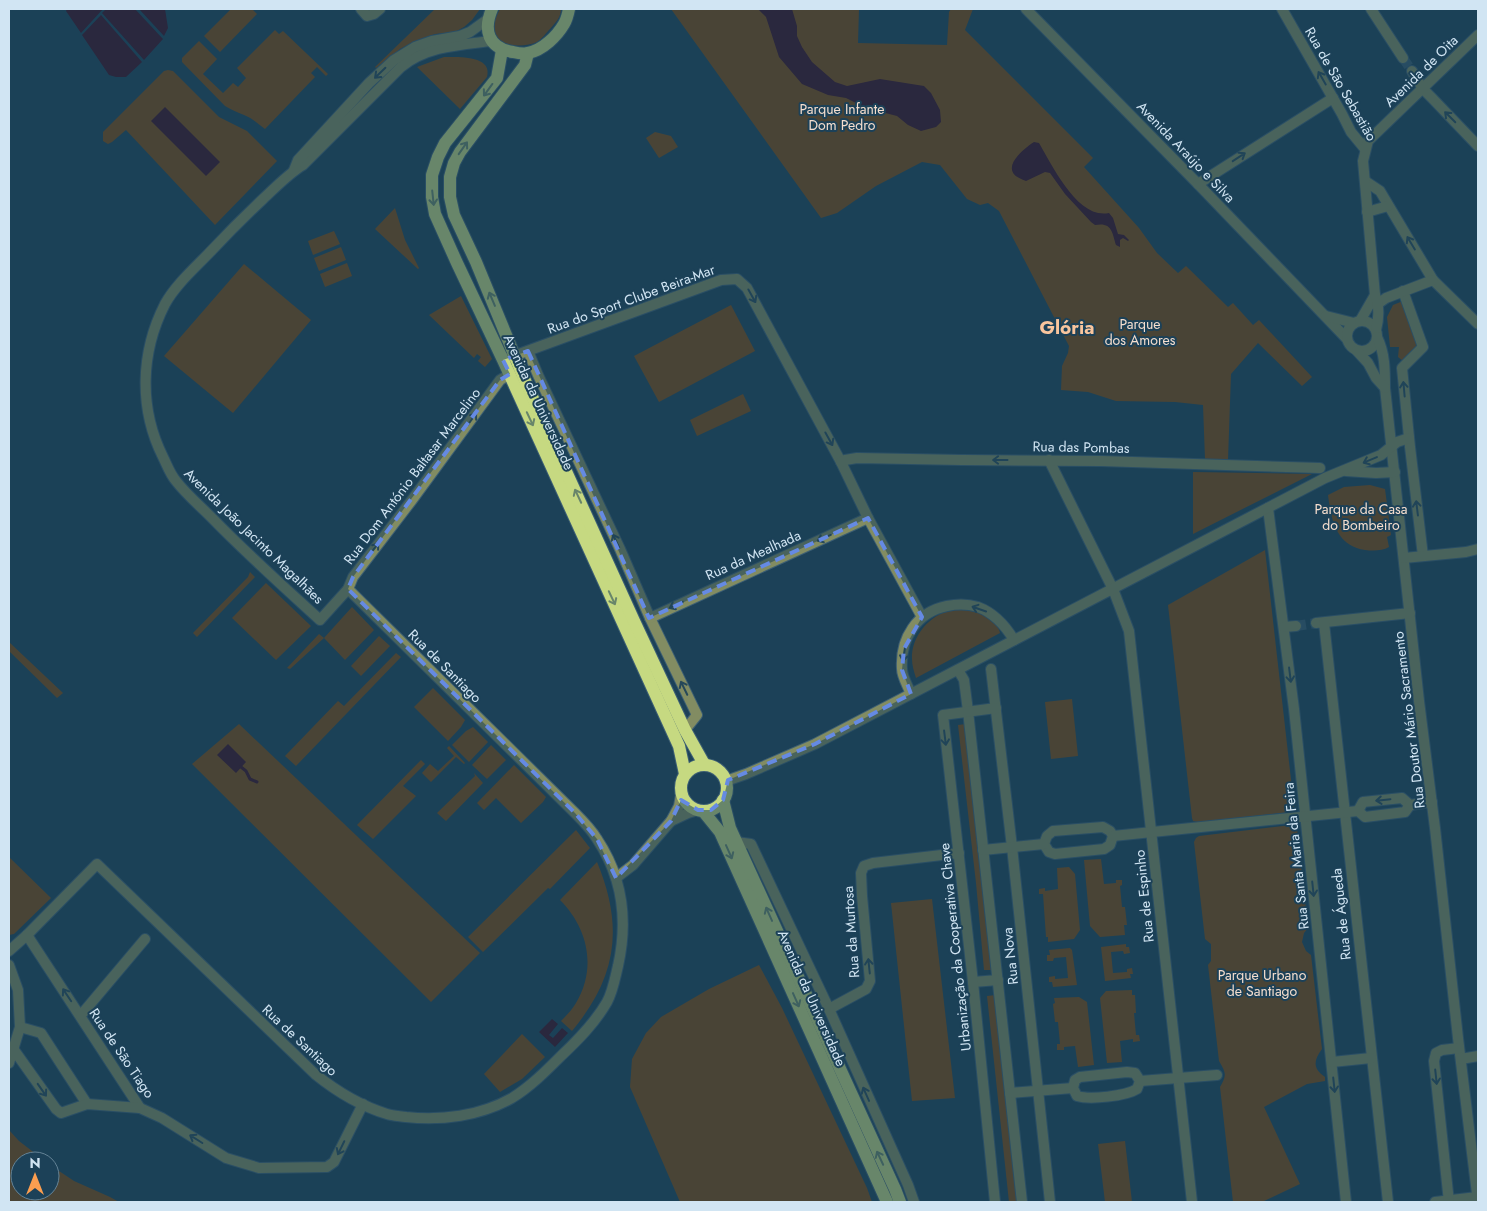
<svg xmlns="http://www.w3.org/2000/svg" width="1487" height="1211" viewBox="0 0 1487 1211" font-family="Jost,sans-serif">
<rect width="100%" height="100%" fill="#1c4158"/>
<g fill="#81480f">
<polygon points="231,9 252,9 257,14 220,52 204,36"/>
<polygon points="435,9 480,9 472,20 464,27 455,32 435,34 415,41 400,49 376,68 375,67"/>
<path d="M500,9H561C561,17 556,22 550,29C546,33 542,39 537,42C522,49 488,47 494,23C495,18 498,13 500,9Z"/>
<polygon points="671,9 859,9 858,43 947,45 949,12 951,9 973,9 965,30 1093,158 1084,167 1139,228 1157,253 1178,273 1186,266 1228,307 1233,303 1253,325 1259,320 1312,377 1302,386 1258,343 1231,374 1228,460 1205,459 1203,405 1175,402 1116,401 1088,392 1061,390 1062,366 1068,353 1069,346 999,211 988,203 980,205 967,199 940,165 922,162 876,186 837,213 821,218"/>
<path d="M275,30L279,34L283,31L328,74L326,76L317,67L311,73L315,77L265,129C258,124 252,118 244,115C237,112 232,110 225,106L182,62V58L199,41L217,59L203,74L223,93L233,83L238,87L246,78L237,68Z"/>
<path d="M444,57C458,57 493,55 487,77L460,109L417,67Z"/>
<polygon points="168,70 173,71 219,117 247,131 277,161 215,225 126,130 112,142 108,144 103,141 103,132 164,71"/>
<polygon points="655,132 671,136 678,147 659,158 646,138"/>
<polygon points="395,208 405,240 419,268 418,269 375,229"/>
<polygon points="334,231 340,244 313,255 308,241"/>
<polygon points="341,247 346,260 319,271 314,258"/>
<polygon points="347,263 352,276 325,287 320,274"/>
<polygon points="244,264 311,320 233,413 164,356"/>
<polygon points="461,296 492,359 485,367 478,361 481,357 477,354 474,358 429,315"/>
<polygon points="1403,301 1418,345 1403,361 1398,357 1399,347 1390,347 1387,317 1393,305"/>
<polygon points="731,305 755,351 659,402 634,356"/>
<polygon points="743,394 751,411 697,436 690,420"/>
<polygon points="1193,472 1312,474 1193,534"/>
<path d="M1370,485L1385,489L1391,535L1387,537L1389,547C1382,551 1373,551 1365,550C1336,546 1331,519 1328,495L1344,487Z"/>
<polygon points="1265,550 1294,806 1293,809 1290,812 1198,822 1193,821 1192,818 1168,605"/>
<polygon points="250,572 255,577 197,637 193,633 248,577"/>
<polygon points="266,583 311,626 276,660 232,618"/>
<polygon points="352,607 374,630 345,660 324,638 290,669 287,668 319,634 324,638"/>
<path d="M951,610C958,610 966,609 972,611C982,613 999,623 1000,633L916,678C914,672 912,665 912,659C911,636 930,615 951,610Z"/>
<polygon points="379,636 390,646 361,676 351,666"/>
<polygon points="9,642 63,693 57,698 9,651"/>
<polygon points="396,653 401,657 296,766 285,756 338,701 344,706"/>
<polygon points="433,688 465,720 461,727 448,741 414,707"/>
<polygon points="1072,699 1078,756 1051,759 1045,702"/>
<polygon points="239,724 480,953 431,1002 192,764"/>
<polygon points="966,724 993,970 984,970 976,883 958,725"/>
<polygon points="473,727 488,742 469,762 452,745 466,731"/>
<polygon points="491,745 506,760 487,779 472,765"/>
<polygon points="449,746 465,763 464,764 456,757 431,782 422,773 430,764 438,771 454,756 447,748"/>
<polygon points="421,760 425,764 403,786 416,796 373,839 357,825"/>
<polygon points="514,765 546,797 543,802 521,823 496,798 484,810 477,803"/>
<polygon points="474,773 483,783 446,821 437,813 475,776"/>
<path d="M1292,825L1297,828L1308,928L1304,933L1302,942L1306,951L1311,955L1322,1049C1313,1061 1313,1069 1325,1077V1081L1307,1084L1264,1107L1300,1184L1262,1202H1233L1220,1087C1227,1075 1226,1073 1219,1061L1208,965L1211,961V944L1205,939L1194,842L1196,838L1199,836Z"/>
<polygon points="576,830 590,848 550,889 548,888 483,952 468,937"/>
<polygon points="9,857 51,898 14,934 9,935"/>
<polygon points="1101,859 1104,884 1116,883 1116,880 1122,880 1122,885 1120,886 1122,907 1125,907 1127,925 1124,925 1125,935 1100,937 1090,926 1084,860"/>
<path d="M597,862C624,927 617,977 572,1031L561,1021C566,1016 572,1010 576,1003C597,968 588,928 560,900Z"/>
<polygon points="1069,867 1075,874 1080,930 1074,939 1048,942 1048,937 1046,937 1043,894 1039,894 1039,889 1045,888 1045,891 1058,889 1057,868"/>
<polygon points="932,899 955,1098 912,1101 891,903"/>
<polygon points="1126,944 1126,947 1129,947 1130,953 1124,954 1123,951 1111,952 1113,973 1127,972 1127,969 1132,968 1133,974 1130,974 1131,978 1105,981 1101,947"/>
<polygon points="1070,948 1072,950 1077,985 1053,987 1052,982 1049,982 1049,977 1055,976 1055,979 1068,978 1066,957 1054,958 1053,961 1047,961 1047,955 1050,955 1049,950"/>
<polygon points="759,965 782,1008 867,1188 872,1202 680,1202 630,1087 632,1059 646,1033 661,1017 709,989"/>
<polygon points="1132,990 1132,995 1135,995 1136,1013 1134,1013 1136,1035 1139,1035 1140,1041 1133,1042 1133,1039 1120,1041 1122,1062 1107,1063 1100,998 1106,991"/>
<polygon points="996,995 1017,1202 1009,1202 987,996"/>
<polygon points="1079,997 1087,1002 1094,1065 1078,1067 1075,1046 1064,1047 1064,1050 1057,1050 1057,1044 1060,1044 1058,1022 1055,1022 1053,1004 1055,1003 1054,998"/>
<polygon points="522,1034 545,1057 522,1079 500,1092 484,1074"/>
<polygon points="9,1130 19,1141 45,1161 20,1161 20,1191 50,1191 50,1165 74,1181 110,1197 119,1202 9,1202"/>
<polygon points="1125,1141 1132,1202 1105,1202 1098,1144"/>
</g>
<g fill="#3c0920">
<polygon points="67,9 103,9 81,33 66,11"/>
<polygon points="106,9 135,9 163,39 144,60 102,13"/>
<polygon points="139,9 165,9 168,28 164,36"/>
<polygon points="758,9 792,9 797,26 797,36 802,47 812,62 835,82 847,86 880,79 924,86 931,93 940,110 941,122 936,127 921,131 908,125 897,116 866,108 846,98 828,95 802,84 779,57 766,17"/>
<polygon points="101,15 142,62 126,77 116,77 109,75 82,35"/>
<polygon points="165,107 220,162 206,176 151,121"/>
<path d="M1034,142L1039,143C1052,165 1078,220 1109,213L1113,218L1118,234L1124,235L1129,240L1128,241L1123,238L1120,240V247L1116,245C1112,232 1112,222 1095,225L1091,222L1065,194L1050,173L1045,172L1026,181C997,172 1019,152 1034,142Z"/>
<polygon points="228,744 246,762 236,773 217,755"/>
<polygon points="552,1019 558,1024 549,1035 553,1038 562,1028 568,1033 555,1047 539,1032"/>
</g>
<g fill="none" stroke-linecap="round" stroke-linejoin="round">
<polyline stroke="#3c0920" stroke-width="3" points="241,767 246,771 250,779 257,782"/>
<g stroke="#375a6f" stroke-width="10" stroke-dasharray="10 5" stroke-linecap="butt">
<polyline points="1403,58 1412,71"/>
<polyline points="1296,626 1316,623"/>
</g>
<g stroke="#3d5f74" stroke-width="12">
<g id="minor">
<polyline points="361,9 367,16 374,14 380,9"/>
<polyline points="1026,9 1198,184 1347,339"/>
<polyline points="1282,9 1342,114 1351,132 1365,149"/>
<polyline points="1371,9 1403,58"/>
<path d="M491,41C459,45 427,46 401,67L303,165C288,174 276,187 263,199C245,216 228,233 212,250C196,267 176,284 165,304C140,353 139,409 163,457C167,465 170,474 176,481C186,494 200,506 213,519C247,554 284,587 320,620L348,589L353,577L412,500L500,380L510,374"/>
<polyline points="1412,71 1423,89 1432,98 1478,146"/>
<polyline points="294,170 298,160 369,83 394,60 415,47 432,41 460,36 470,32 488,19"/>
<polyline points="1365,181 1380,191 1433,280 1478,324"/>
<polyline points="1198,184 1333,98"/>
<polyline points="1367,212 1388,206"/>
<polyline points="1403,291 1423,347 1402,368 1410,447 1423,556"/>
<polyline points="1379,303 1386,298 1433,280"/>
<polyline points="1326,316 1354,323"/>
<circle cx="1362" cy="336" r="15"/>
<polyline points="1360,321 1375,295"/>
<path d="M1376,330C1379,318 1380,307 1375,295L1363,161L1368,141L1478,35"/>
<path d="M1377,337C1385,353 1385,370 1385,388L1419,701L1435,828L1458,1038L1478,1202"/>
<polyline points="528,351 538,375 620,549 650,618 697,715 685,730"/>
<polyline points="1357,351 1368,363 1376,378 1385,388"/>
<polyline points="508,358 721,280 737,279 747,288 841,462 868,518 922,617"/>
<polyline points="1049,460 1113,589 1129,631 1192,1202"/>
<polyline points="841,462 845,460 857,458 962,460 1101,461 1320,468"/>
<polyline points="1346,471 1376,473 1395,472"/>
<polyline points="1268,508 1294,709 1346,1202"/>
<polyline points="1404,558 1466,552 1478,549"/>
<polyline points="650,618 868,518"/>
<polyline points="1316,623 1410,613"/>
<polyline points="1324,623 1388,1202"/>
<polyline points="1284,627 1296,626"/>
<polyline points="991,669 1012,847 1050,1202"/>
<polyline points="958,670 964,680 968,711 1022,1202"/>
<path d="M911,694C908,686 902,677 902,669C900,638 917,612 947,606C957,604 968,604 978,607C994,613 1005,625 1014,640"/>
<polyline points="726,781 746,774 815,744 1325,478 1381,455 1397,442 1409,438"/>
<polyline points="1358,811 1363,802 1402,798 1410,805 1432,802"/>
<polyline points="671,821 688,813 698,810"/>
<polygon points="1103,827 1110,831 1113,836 1110,845 1104,849 1055,854 1049,852 1044,844 1047,836 1053,831"/>
<polyline points="1113,836 1358,811 1365,817 1405,812 1410,805"/>
<polyline points="736,842 751,844 829,1009 908,1185 914,1202"/>
<polyline points="983,850 1044,844"/>
<polyline points="616,878 633,865 671,821 679,806 681,795"/>
<polyline points="27,935 140,1108 162,1118 226,1158 259,1168 327,1167 334,1162 363,1104"/>
<path d="M9,951L27,935L97,864L315,1074C336,1091 361,1106 387,1114C393,1116 400,1116 406,1117C441,1121 480,1116 512,1098C530,1087 546,1071 561,1056C578,1040 595,1023 607,1002C613,991 615,978 618,966C628,921 623,878 597,839C591,829 583,821 575,813L348,589"/>
<polyline points="9,965 18,990 20,1027 9,1063"/>
<polyline points="973,982 998,980"/>
<polyline points="829,1009 866,989 870,981 862,896 861,873 864,866 873,863 959,853"/>
<polyline points="81,1015 145,939"/>
<polyline points="20,1027 41,1033 87,1104"/>
<polyline points="14,1050 56,1109 61,1113 87,1104 140,1108"/>
<polyline points="1461,1059 1478,1056"/>
<polyline points="1332,1062 1371,1058"/>
<path d="M1127,1072L1135,1073L1140,1081L1137,1089C1126,1096 1090,1100 1077,1096L1073,1088L1075,1080L1080,1077Z"/>
<polyline points="1140,1081 1217,1075"/>
<polyline points="1010,1093 1073,1088"/>
<polyline points="995,1202 973,982 943,715 996,708"/>
<polyline points="1435,1202 1477,1197"/>
<polyline points="1449,1202 1434,1061 1436,1053 1442,1050 1459,1048"/>
</g>
</g>
<g stroke="#3d5f74" stroke-width="14">
<g id="major">
<path d="M492,9C483,30 488,48 513,52C517,53 524,54 528,53C543,50 557,36 564,24C567,19 568,14 569,9"/>
<polyline points="502,50 497,78 445,143 438,157 432,175 432,197 435,214 457,263 503,360 679,746 685,774"/>
<polyline points="528,53 525,65 460,152 454,163 450,177 450,197 454,215 476,262 525,381 634,621 685,730 704,764"/>
<circle cx="704" cy="788" r="23"/>
<polyline points="723,800 730,828 895,1189 900,1202"/>
<polyline points="703,811 720,832 887,1202"/>
</g>
</g>
<use href="#minor" stroke="#828c62" stroke-width="10"/>
<use href="#major" stroke="#c6d981" stroke-width="12"/>
</g>
<defs><path id="oneway-shaft" d="M-6 0H5M1.5-3L5.5 0L1.5 3" fill="none" stroke-width="1.6" stroke-linecap="round" stroke-linejoin="round" transform="scale(1.25)"/></defs>
<g stroke="#264859">
<use href="#oneway-shaft" transform="translate(380 73) rotate(136)"/>
<use href="#oneway-shaft" transform="translate(1322 78) rotate(-120)"/>
<use href="#oneway-shaft" transform="translate(1450 117) rotate(-135)"/>
<use href="#oneway-shaft" transform="translate(1239 157) rotate(-33)"/>
<use href="#oneway-shaft" transform="translate(1411 243) rotate(-121)"/>
<use href="#oneway-shaft" transform="translate(752 296) rotate(61)"/>
<use href="#oneway-shaft" transform="translate(1404 389) rotate(-95)"/>
<use href="#oneway-shaft" transform="translate(472 419) rotate(-54)"/>
<use href="#oneway-shaft" transform="translate(829 439) rotate(61)"/>
<use href="#oneway-shaft" transform="translate(1000 460) rotate(-180)"/>
<use href="#oneway-shaft" transform="translate(1370 460) rotate(157)"/>
<use href="#oneway-shaft" transform="translate(1417 508) rotate(-97)"/>
<use href="#oneway-shaft" transform="translate(824 538) rotate(156)"/>
<use href="#oneway-shaft" transform="translate(616 541) rotate(-115)"/>
<use href="#oneway-shaft" transform="translate(374 549) rotate(-52)"/>
<use href="#oneway-shaft" transform="translate(676 605) rotate(155)"/>
<use href="#oneway-shaft" transform="translate(979 609) rotate(-161)"/>
<use href="#oneway-shaft" transform="translate(904 654) rotate(99)"/>
<use href="#oneway-shaft" transform="translate(1290 675) rotate(83)"/>
<use href="#oneway-shaft" transform="translate(684 688) rotate(-116)"/>
<use href="#oneway-shaft" transform="translate(945 738) rotate(83)"/>
<use href="#oneway-shaft" transform="translate(1383 800) rotate(174)"/>
<use href="#oneway-shaft" transform="translate(1313 889) rotate(84)"/>
<use href="#oneway-shaft" transform="translate(869 966) rotate(-96)"/>
<use href="#oneway-shaft" transform="translate(67 995) rotate(-124)"/>
<use href="#oneway-shaft" transform="translate(1436 1077) rotate(84)"/>
<use href="#oneway-shaft" transform="translate(1334 1085) rotate(84)"/>
<use href="#oneway-shaft" transform="translate(42 1090) rotate(55)"/>
<use href="#oneway-shaft" transform="translate(866 1094) rotate(-114)"/>
<use href="#oneway-shaft" transform="translate(196 1139) rotate(-148)"/>
<use href="#oneway-shaft" transform="translate(341 1148) rotate(116)"/>
</g>
<g stroke="#68856a">
<use href="#oneway-shaft" transform="translate(488 90) rotate(126)"/>
<use href="#oneway-shaft" transform="translate(463 148) rotate(-55)"/>
<use href="#oneway-shaft" transform="translate(433 198) rotate(84)"/>
<use href="#oneway-shaft" transform="translate(492 299) rotate(-113)"/>
<use href="#oneway-shaft" transform="translate(530 419) rotate(65)"/>
<use href="#oneway-shaft" transform="translate(578 496) rotate(-115)"/>
<use href="#oneway-shaft" transform="translate(612 598) rotate(65)"/>
<use href="#oneway-shaft" transform="translate(729 852) rotate(66)"/>
<use href="#oneway-shaft" transform="translate(769 914) rotate(-114)"/>
<use href="#oneway-shaft" transform="translate(796 1000) rotate(66)"/>
<use href="#oneway-shaft" transform="translate(880 1158) rotate(-115)"/>
</g>
<path d="M0 0H1487V1211H0ZM528,351L649,618L868,518L922,617L904,649L902,670L911,694L815,744L728,780L723,800L711,810H698L681,800L671,821L616,878L597,839L575,813L348,589L353,577L500,380L510,374L503,360Z" fill="#1c4158" fill-opacity=".55" fill-rule="evenodd"/>
<path fill="none" stroke="#658ae3" stroke-width="4" stroke-dasharray="10 6" stroke-linejoin="round" d="M528,351L649,618L868,518L922,617L904,649L902,670L911,694L815,744L728,780L723,800L711,810H698L681,800L671,821L616,878L597,839L575,813L348,589L353,577L500,380L510,374L503,360Z"/>
<g text-anchor="middle" dominant-baseline="central" stroke-width="4" stroke-linejoin="round" paint-order="stroke">
<g font-size="14" fill="#d1e5f3" stroke="#1c4158">
<text transform="translate(1421 71) rotate(-44)">Avenida de Oita</text>
<text transform="translate(1341 84) rotate(60)">Rua de São Sebastião</text>
<text transform="translate(1186 152) rotate(46)">Avenida Araújo e Silva</text>
<text transform="translate(631 299) rotate(-20)">Rua do Sport Clube Beira-Mar</text>
<text transform="translate(539 402) rotate(65)">Avenida da Universidade</text>
<text transform="translate(1081 447) rotate(1)">Rua das Pombas</text>
<text transform="translate(412 476) rotate(-53)">Rua Dom António Baltasar Marcelino</text>
<text transform="translate(254 536) rotate(44)">Avenida João Jacinto Magalhães</text>
<text transform="translate(753 555) rotate(-24)">Rua da Mealhada</text>
<text transform="translate(445 666) rotate(45)">Rua de Santiago</text>
<text transform="translate(1409 720) rotate(-97)">Rua Doutor Mário Sacramento</text>
<text transform="translate(1296 856) rotate(-96)">Rua Santa Maria da Feira</text>
<text transform="translate(1144 896) rotate(-96)">Rua de Espinho</text>
<text transform="translate(1341 914) rotate(-96)">Rua de Águeda</text>
<text transform="translate(851 932) rotate(-94)">Rua da Murtosa</text>
<text transform="translate(955 947) rotate(-96)">Urbanização da Cooperativa Chave</text>
<text transform="translate(1010 956) rotate(-96)">Rua Nova</text>
<text transform="translate(812 998) rotate(66)">Avenida da Universidade</text>
<text transform="translate(300 1040) rotate(43)">Rua de Santiago</text>
<text transform="translate(122 1053) rotate(56)">Rua de São Tiago</text>
</g>
<g font-size="14" fill="#f5dece" stroke="#1c4158">
<text x="842" y="109">Parque Infante<tspan x="842" dy="16">Dom Pedro</tspan></text>
<text x="1140" y="324">Parque<tspan x="1140" dy="16">dos Amores</tspan></text>
<text x="1361" y="509">Parque da Casa<tspan x="1361" dy="16">do Bombeiro</tspan></text>
<text x="1262" y="975">Parque Urbano<tspan x="1262" dy="16">de Santiago</tspan></text>
</g>
<g font-size="19" font-weight="bold" fill="#f9c59d" stroke="#1c4158">
<text x="1067" y="327">Glória</text>
</g>
</g>
<rect width="1487" height="1211" fill="none" stroke="#d1e5f3" stroke-width="20"/>
<g transform="translate(35 1176)"><circle r="24" fill="#1c4158" stroke="#648396"/>
<path d="M0-4L9 19L0 12L-9 19Z" fill="#fb9e50"/>
<text y="-8" font-size="14" font-weight="bold" text-anchor="middle" fill="#d1e5f3">N</text>
</g>
</svg>
